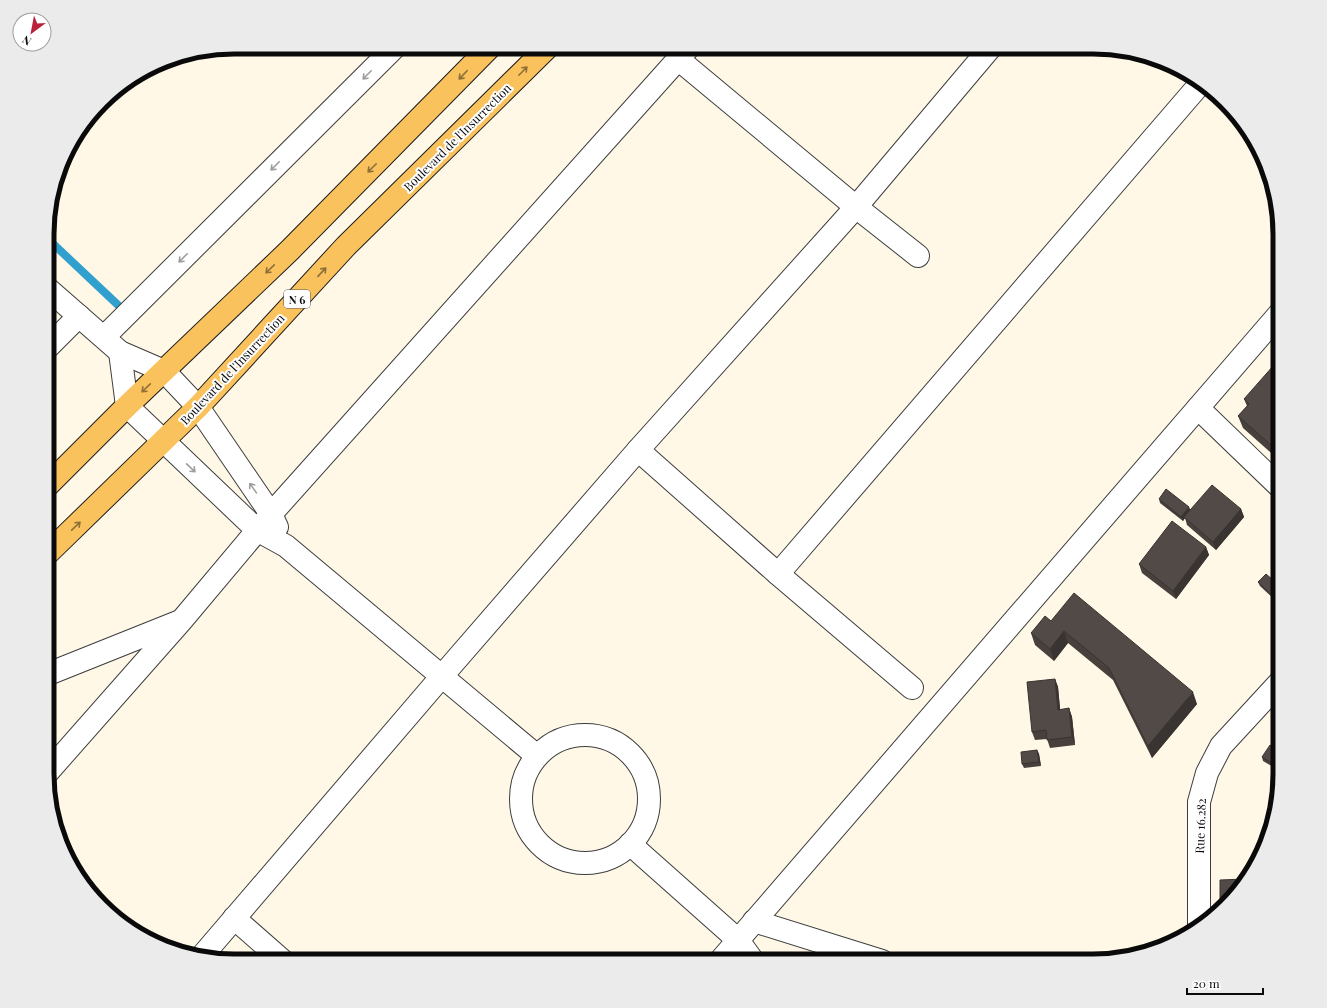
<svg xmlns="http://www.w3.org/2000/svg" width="1327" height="1008" viewBox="0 0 1327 1008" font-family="'Playfair Display',serif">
<rect width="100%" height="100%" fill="#fff8e7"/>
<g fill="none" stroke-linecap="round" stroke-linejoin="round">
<polyline stroke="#32a0ce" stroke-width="8" points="49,240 118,305"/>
<g stroke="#3d3d3d" stroke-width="24">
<g id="minor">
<polyline points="678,59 856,207 918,256"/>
<polyline points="48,289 120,352 164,371 198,407 271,514 277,527"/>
<polyline points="104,337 395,47"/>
<polyline points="48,347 79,316"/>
<polyline points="120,352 127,406 257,530 286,546 537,756"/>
<polyline points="1198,408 1280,487"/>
<polyline points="638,450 778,574 912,688"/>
<polyline points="778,574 1200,84"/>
<polyline points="48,674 178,622"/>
<circle cx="585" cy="799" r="64"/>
<polyline points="47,773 182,620 271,514 689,47"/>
<polyline points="630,844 738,940 753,961"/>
<polyline points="234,918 283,961"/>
<polyline points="754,921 882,961"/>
<polyline points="1199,924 1199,802 1207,773 1221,746 1280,682"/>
<polyline points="202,956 442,676 638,450 856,207 991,47"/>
<polyline points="720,961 1280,313"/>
</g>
</g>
<g stroke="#1b1b1b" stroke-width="24">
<g id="major">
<polyline points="48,485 127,406 290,250 490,47"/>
<polyline points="48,553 198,407 346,246 548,47"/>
</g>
</g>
<use href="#minor" stroke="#fff" stroke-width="22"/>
<use href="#major" stroke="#fac25c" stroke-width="22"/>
</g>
<g fill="#47403c">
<polygon points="1280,370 1280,461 1243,428 1238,416 1247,406 1244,399"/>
<polygon points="1159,499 1190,510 1241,509 1244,517 1216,550 1187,525 1185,518 1183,521 1160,503"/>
<polygon points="1206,547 1209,555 1176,599 1142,573 1139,564"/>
<polygon points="1258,582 1280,586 1279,604 1260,586"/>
<polygon points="1051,621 1197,704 1152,758 1113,680 1068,643 1054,661 1035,645 1031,633"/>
<polygon points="1055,679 1058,687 1060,710 1069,708 1072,717 1075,745 1050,748 1047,739 1035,740 1032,732"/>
<polygon points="1037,750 1039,754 1041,766 1024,768 1022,764"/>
<polygon points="1280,751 1280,771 1263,761 1262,757"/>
<polygon points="1245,879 1234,897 1224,905 1222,905 1220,901"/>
</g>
<g fill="#393431">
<polygon points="1189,507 1191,511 1184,517 1185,518 1183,521 1181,517"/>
<polygon points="1241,509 1244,517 1216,550 1213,542"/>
<polygon points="1206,547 1209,555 1176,599 1173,591"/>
<polygon points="1280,597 1280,603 1279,604 1277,600"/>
<polygon points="1064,631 1068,643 1054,661 1050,649"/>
<polygon points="1055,679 1058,687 1061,718 1058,710"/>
<polygon points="1193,692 1197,704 1152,758 1148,746"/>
<polygon points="1069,708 1072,717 1075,745 1072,737"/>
<polygon points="1037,750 1039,754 1041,766 1039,762"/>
</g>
<g fill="#524a46" stroke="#393431">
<polygon points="1274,365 1280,370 1280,453 1238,416 1249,404 1244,399"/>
<polygon points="1212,485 1241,509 1213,542 1184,517"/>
<polygon points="1166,489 1189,507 1181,517 1159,499"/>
<polygon points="1172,521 1206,547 1173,591 1139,564"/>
<polygon points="1266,574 1280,586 1280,597 1277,600 1258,582"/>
<polygon points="1074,593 1193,692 1148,746 1109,668 1064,631 1050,649 1031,633 1045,616 1051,621"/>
<polygon points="1055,679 1058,710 1069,708 1072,737 1047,740 1046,730 1032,732 1027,682"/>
<polygon points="1270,745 1280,751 1280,768 1262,757"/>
<polygon points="1037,750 1039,762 1022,764 1021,752"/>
<polygon points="1245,879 1234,896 1229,896 1230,900 1220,901 1220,880"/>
</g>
<defs><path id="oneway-shaft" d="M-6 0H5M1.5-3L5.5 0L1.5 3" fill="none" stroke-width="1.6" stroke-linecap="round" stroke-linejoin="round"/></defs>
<g stroke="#8e6f37">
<use href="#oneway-shaft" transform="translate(523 71) rotate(-45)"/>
<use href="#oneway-shaft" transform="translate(463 75) rotate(134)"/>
<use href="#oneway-shaft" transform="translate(372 168) rotate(135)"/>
<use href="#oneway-shaft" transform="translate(270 269) rotate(136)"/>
<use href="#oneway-shaft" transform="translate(322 272) rotate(-47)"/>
<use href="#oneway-shaft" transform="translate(146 388) rotate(136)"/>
<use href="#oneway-shaft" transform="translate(76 526) rotate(-44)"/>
</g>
<g stroke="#9d9d9d">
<use href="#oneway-shaft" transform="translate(367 75) rotate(135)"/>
<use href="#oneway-shaft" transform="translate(275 166) rotate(135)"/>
<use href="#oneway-shaft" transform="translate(183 258) rotate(135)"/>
<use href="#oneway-shaft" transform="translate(191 468) rotate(44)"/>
<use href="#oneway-shaft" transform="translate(253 488) rotate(-125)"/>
</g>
<g text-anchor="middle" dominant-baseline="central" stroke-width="4" stroke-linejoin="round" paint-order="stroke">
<rect fill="#fff" stroke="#545454" stroke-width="1" x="284" y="290" width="26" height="18" rx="3"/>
<g font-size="11" font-weight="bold" fill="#0a0a0a">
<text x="297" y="299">N 6</text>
</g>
<g font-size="12" fill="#0a0a0a" stroke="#fff">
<text transform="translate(457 137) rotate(-45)">Boulevard de l'Insurrection</text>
<text transform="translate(232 369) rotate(-47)">Boulevard de l'Insurrection</text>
<text transform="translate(1200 826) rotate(-88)">Rue 16.282</text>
</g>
</g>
<path d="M0 0H1327V1008H0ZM234 54H1093A180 180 0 0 1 1273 234V774A180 180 0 0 1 1093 954H234A180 180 0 0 1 54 774V234A180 180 0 0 1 234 54Z" fill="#ebebeb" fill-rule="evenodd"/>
<path fill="none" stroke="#0a0a0a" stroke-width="5" d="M234 54H1093A180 180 0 0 1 1273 234V774A180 180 0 0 1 1093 954H234A180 180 0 0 1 54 774V234A180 180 0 0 1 234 54Z"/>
<g transform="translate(32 32) rotate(212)"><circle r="19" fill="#ffffff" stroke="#9d9d9d"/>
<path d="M0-3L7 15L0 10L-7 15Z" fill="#b9223a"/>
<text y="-6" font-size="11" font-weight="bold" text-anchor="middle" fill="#0a0a0a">N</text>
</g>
<path d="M1187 988v6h76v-6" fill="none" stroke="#0a0a0a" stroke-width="2"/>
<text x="1193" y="988" font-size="12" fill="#0a0a0a" stroke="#ffffff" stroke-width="3" paint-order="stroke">20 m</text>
</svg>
